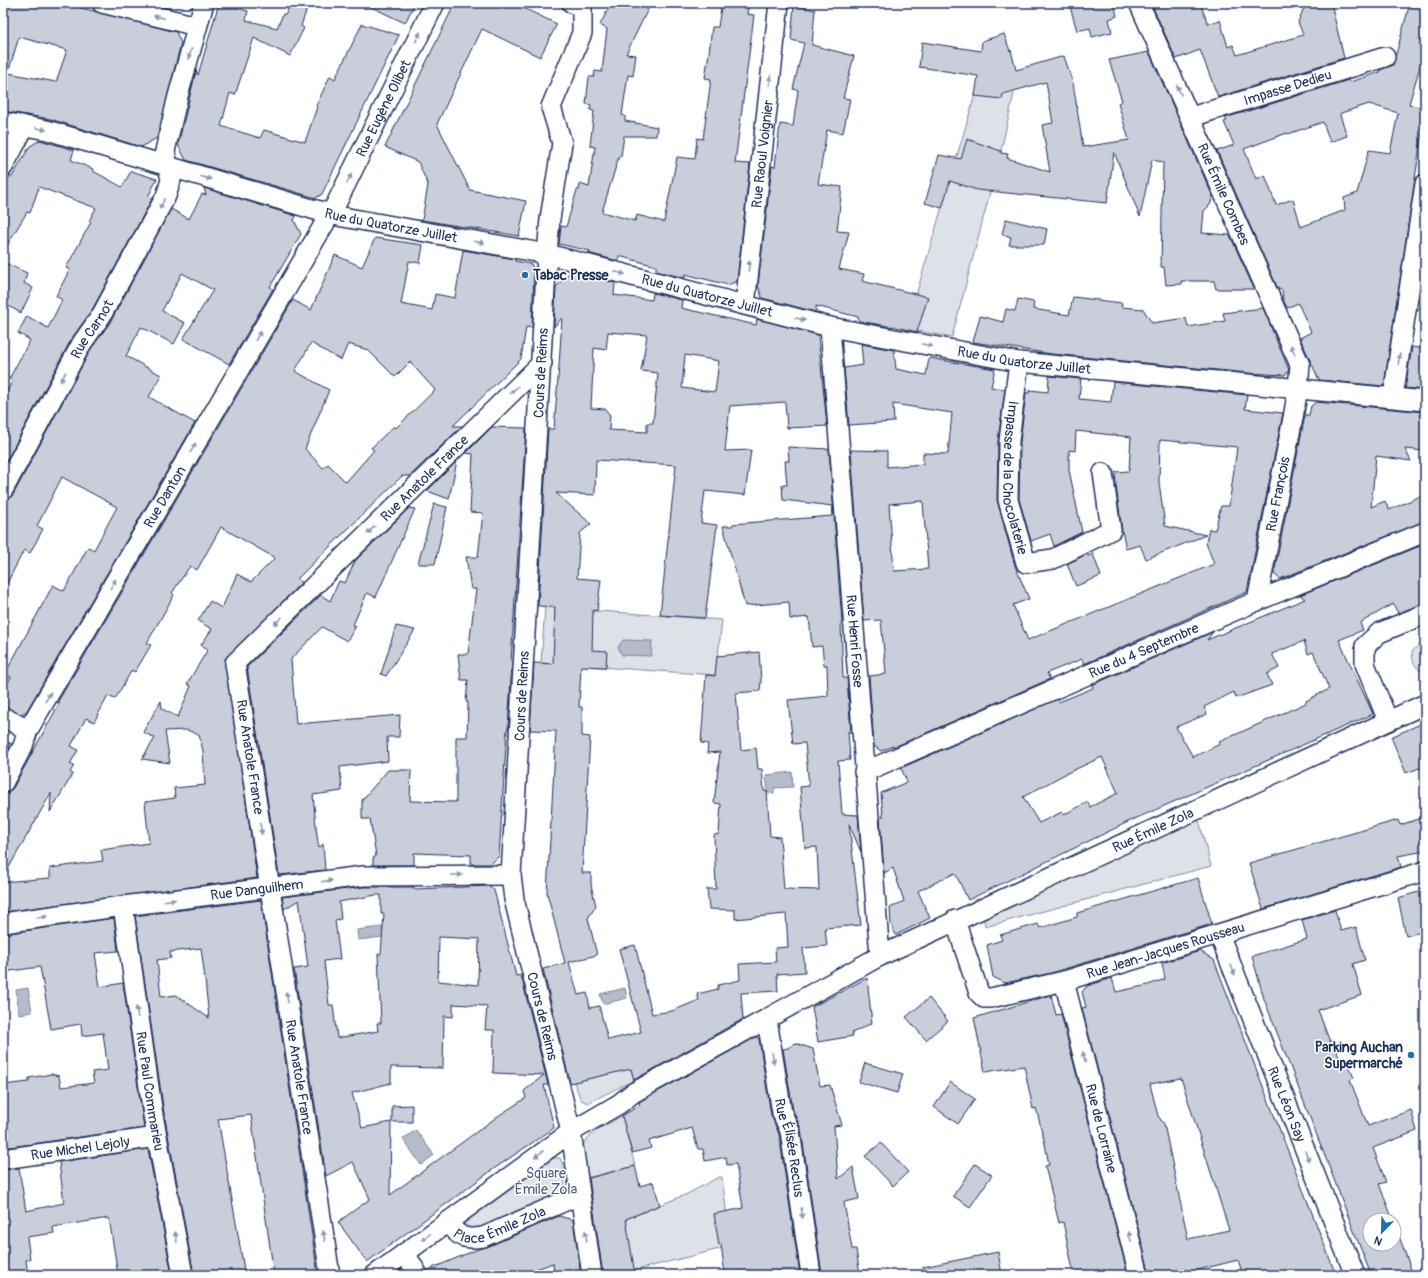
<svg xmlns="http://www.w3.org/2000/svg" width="1428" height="1278" viewBox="0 0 1428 1278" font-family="Pangolin,sans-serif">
<rect width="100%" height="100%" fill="#fff"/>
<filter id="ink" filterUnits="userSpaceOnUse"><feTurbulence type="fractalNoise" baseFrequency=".025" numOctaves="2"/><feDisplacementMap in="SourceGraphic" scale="8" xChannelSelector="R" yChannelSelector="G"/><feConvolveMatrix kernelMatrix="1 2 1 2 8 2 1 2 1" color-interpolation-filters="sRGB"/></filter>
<g filter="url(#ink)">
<g fill="#dee1e7" stroke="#7c88a2">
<polygon points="1017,80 1001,151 952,337 906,329 977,88"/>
<polygon points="545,607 722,620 716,675 541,663"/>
<path d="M1425,636V673C1415,669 1412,662 1412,651L1422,643L1420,638Z"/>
<polygon points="1197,813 1211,866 985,927 983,914"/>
<polygon points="631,1068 634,1080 588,1103 581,1100 574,1082"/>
<path d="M622,1116L635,1166L586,1178C585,1170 581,1159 582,1150C584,1133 609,1124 622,1116Z"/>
<polygon points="553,1158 560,1158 564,1167 565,1191 484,1230 473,1231 464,1224 468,1215"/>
<polygon points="719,1177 722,1177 731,1246 617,1275 601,1275 594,1232 687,1194"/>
</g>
<g fill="#b5bbca" stroke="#77839f">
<polygon points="623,640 652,641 651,656 622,655 618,647"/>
<polygon points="792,772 793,787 774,788 774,793 768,793 766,775"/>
<polygon points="382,927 383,937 358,940 357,930"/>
<polygon points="28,988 32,1012 19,1014 16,990"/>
<polygon points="625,988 627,998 603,1004 600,994"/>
<polygon points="416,1130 434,1155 421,1165 403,1139"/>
</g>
<g fill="#caceda" stroke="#1b2f5e" fill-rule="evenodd">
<path d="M3,3H62L176,32L181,43L157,138L141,147L50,119L3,111ZM19,37L67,50L56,82L8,73Z"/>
<polygon points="219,3 243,3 241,9 248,11 246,20 277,28 283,14 286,14 289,5 307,8 301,26 304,28 290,56 254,38 235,95 230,93 221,126 260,138 264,130 305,142 317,107 316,106 330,76 335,79 362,24 399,35 322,194 316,198 186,160 178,145 196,71 198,75"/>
<polygon points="363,3 415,3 405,23"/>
<polygon points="455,3 513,3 557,24 540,57 482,29 437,124 470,190 526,201 519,236 422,220 428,185 418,162 385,147"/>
<polygon points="611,3 651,3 626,54 636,55 633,76 628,75 622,115 625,116 625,121 657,127 656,136 624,136 621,156 619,156 602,212 635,221 637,215 664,222 677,157 695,159 697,138 703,139 711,79 705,78 709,53 712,27 718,27 721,7 730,8 730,3 749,3 747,14 754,15 735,163 750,164 737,281 728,285 685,274 685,278 656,271 656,266 619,256 618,261 588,253 590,251 559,244 561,226 566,227 577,190 579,190 580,184 589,187 595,147 590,146 594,111 590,110 591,105 586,104 589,77 594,77 595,71 602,72 607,29 600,25"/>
<polygon points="1069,3 1114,3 1117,16 1109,19 1112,32 1092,37 1090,28 1077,31"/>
<polygon points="1151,3 1200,3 1208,24 1220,20 1228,47 1233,45 1237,55 1303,35 1298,22 1306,3 1331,3 1344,58 1218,97 1200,50 1176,59"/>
<path d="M1410,3H1425V49L1409,104L1425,109V112L1384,386L1319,380L1300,338L1311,332L1298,303L1287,308L1283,299L1282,290L1278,289L1217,151L1234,145L1224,122L1227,121L1225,118L1349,80L1350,82L1380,72V70L1393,65ZM1369,104L1398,113L1390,153L1369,150L1357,193L1344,198L1345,210L1301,227L1293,199L1276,205L1265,175L1256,179L1244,149L1287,133L1288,134L1323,122L1330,142L1347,136L1340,115L1341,113Z"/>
<polygon points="794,5 815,10 812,45 854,56 843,98 850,99 843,133 827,130 818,184 842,187 837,231 849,232 839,269 864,274 862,281 928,297 917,332 892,326 893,327 859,321 858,317 816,306 816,312 762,298 758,285 772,166 775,167 780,124 793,126 798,90 793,89 804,43 791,40"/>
<polygon points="1004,34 1010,51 1011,50 1016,70 1064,56 1073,83 1083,147 1129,140 1118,103 1122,101 1109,60 1149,52 1213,197 1210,205 1204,211 1202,233 1230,235 1254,289 1216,289 1214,281 1181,281 1182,284 1166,285 1164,267 1161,267 1163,162 1152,160 1140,217 1114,152 1107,203 977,190 950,181 942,208 925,203 939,155 961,159 967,139 1001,151 1001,153 1008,154 1007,158 1050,172 1042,125 1053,123 1046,82 1003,94 1002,99 975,96 978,76 919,67 922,42 981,51 982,41"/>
<polygon points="40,140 74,150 71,160 93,169 93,171 122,187 131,171 157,179 148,197 152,199 92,310 72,338 3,467 3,398 13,380 9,379 30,340 18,333 27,316 48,328 62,300 56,296 70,269 66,268 91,222 89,221 96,208 39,187 30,213 27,212 3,252 3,187 10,176 12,177 30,146"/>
<polygon points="204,188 296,216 294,220 301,234 270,287 273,289 229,364 183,339 213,290 182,273 162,311 185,323 174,344 141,327 126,356 161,375 149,397 195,423 26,712 20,714 3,706 3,690 11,677 5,674 53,585 64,591 88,547 94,550 117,507 62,477 37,526 43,529 30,553 24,550 3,591 3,501 8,500 13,495 91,349 111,321 171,209 189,219 202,194 206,195"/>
<polygon points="1006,219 1047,229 1044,245 1009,245 1011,237 1002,234"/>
<path d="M375,238L423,245L420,263L409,261L401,304L432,310L435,294L455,298L463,250L515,259V261L531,264L534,269L532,328L526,327L521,359L453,426H462L410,476H402L297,579L302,582L225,659L257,878L3,912V882L50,878V868L103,861L101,850L149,843L145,802L175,798L174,788L205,785L203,751L199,735L187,730L165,731L170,763L142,759L155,738L143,732L161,701L162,709L178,717L191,686L187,684L208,649L201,645L212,629L198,621L210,601L222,608L237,574L251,582L275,558L221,527L197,570L190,566L172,593L174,595L147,643L151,645L135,672L132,670L115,699L108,696L94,722L86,718L71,746L78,750L70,764L74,766L70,772L73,774L50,812L51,793L3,878V794L8,793L13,788L60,702L57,703L293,300L311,310L335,255L362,267ZM311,343L341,360L348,344L368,350L395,377L410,362L435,390L396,428L394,426L371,448L374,450L346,482L328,464L323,468L305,449L329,390L295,371Z"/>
<polygon points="1425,258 1425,311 1417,310"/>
<polygon points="3,262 27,273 24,283 33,288 21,313 3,303"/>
<path d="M571,271L615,283L614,295L652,300L653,293L682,300L681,308L756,325L757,319L818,335L827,426L787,428L785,402L730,406L725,451L751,450L745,495L705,491L701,523L717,525L705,618L660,615L676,465L596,460L595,495L556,493L591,524L580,533L577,578L601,580L597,611L593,610L592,650L607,651L606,667L581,666L579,707H582V736L590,737L582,873H591V885L596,906L588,918L597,955L569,962L578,995L587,993L590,1008L599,1006L608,1040L641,1032L619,949L635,945L652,1014L672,1011L699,1000L697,994L718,989V985L740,980L739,964L776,962L775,948L788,947L786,914L735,919V910L709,909L707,889H716L714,835L719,834L721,804L714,803L720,752L707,753L708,744L701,743L706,675L715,676L717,656L759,652L761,681L760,691L736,693L741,750L756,748L758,769H762L764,791H767L770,836L780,837L784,889L819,890L817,847L805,848L800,787L809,786L805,743L793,744L788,700L828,696L827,665H824L822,646L812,647L809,617L790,619L789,602L745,606L723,526H732L733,524L832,516L833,506L783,500L782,485H787L785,461H789L788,447L829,449L842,623H841L843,678H847L851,733L848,731L850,760L838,761L842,814L858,815L861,852L849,824L861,925L825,928L827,946L803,948L805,972L777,974L778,991L741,993L743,1019L634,1080L631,1069L570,1083L543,969L565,963L547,893L556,731L530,730L534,663L553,664L555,607L538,606L548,429H554L559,366L562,318L554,327L556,287ZM608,332L647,335L641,371L658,373L653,423H647V432L609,430L610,415L605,409L591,408L594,348L606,350ZM685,355L719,361L715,392L682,388Z"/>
<polygon points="1073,297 1122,303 1121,307 1143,309 1152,323 1186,318 1188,327 1225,321 1223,313 1263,308 1289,370 1285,375 1248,373 1052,354 973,342 980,316 1003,322 1006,309 1015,311 1018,299 1034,302 1033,309 1069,315"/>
<path d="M861,344L894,350L896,369L926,375L929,358L995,369L991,387L1005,389L998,441L997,500L1015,566L1029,599L1013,605L1028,640L1214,564L1206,543L1209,529L1215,530L1221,506H1229L1237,447L1160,440L1159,482L1165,526L1206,535L1146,559L1140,545L1126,549L1122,531L1116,485L1115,472L1129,471L1131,437L1076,431L1075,451L1069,450V470L1082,532L1054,546L1050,534L1031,541L1019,499L1020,442L1026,393H1029L1030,390L1048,392L1049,376L1081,379L1079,399L1111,402L1113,382L1247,395L1245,409L1283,413L1247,592L1084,664L1082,659L1047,673L1050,679L894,747L893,746L881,751L874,746L869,676L886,674L881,620L864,621L851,450L887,451V467L923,464V453L948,454L952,413L893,404L894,422L849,425L844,368L863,365ZM923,501L928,569L894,571L889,504Z"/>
<polygon points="1412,347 1425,349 1425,390 1405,388"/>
<polygon points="1316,402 1425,412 1425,451 1405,449 1411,461 1376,456 1371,507 1385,501 1389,510 1425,494 1425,521 1280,579 1274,574 1305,415 1309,415 1311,406"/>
<polygon points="492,427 526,428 511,661 512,661 508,729 507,729 499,856 491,864 471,864 471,855 414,853 414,865 373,865 373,858 376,856 370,819 362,819 362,800 388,770 411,770 410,801 456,802 456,737 467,737 468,702 466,702 468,680 461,680 458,654 468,654 476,589 471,589 466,557 478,557 483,513 470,512 473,454 466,453"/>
<polygon points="457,461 449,499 427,491"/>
<polygon points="434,504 447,507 435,564 418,564"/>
<polygon points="409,508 415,509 376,597 367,593 353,625 356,626 347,641 322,627 291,659 296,724 400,715 399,737 387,737 388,761 340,767 342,791 313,795 317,836 319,848 323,844 325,870 279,875 247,667 321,595 330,601 339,581 345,583 355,561"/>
<path d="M1425,544V603L1398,613L1393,604L1360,623L1363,630L1339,640L1373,714L1130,821L968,900L955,873L918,891L930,918L896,935L891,925L890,908L904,901L893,868L884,873L880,817H883L881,793L907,782L901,768L1058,699L1059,702L1093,688L1092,685L1213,632L1207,640L1305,599L1300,595ZM1304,641L1308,654L1313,652L1329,689L1306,701V703L1219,742L1220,744L1193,757L1176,727L1207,714L1204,707L1234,692L1236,698L1272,685L1267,674L1279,668L1272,654ZM1102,757L1118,793L1090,807L1088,802L1063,815L1062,812L1039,823L1023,797L1063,775Z"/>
<polygon points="1087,554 1088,556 1093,554 1101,576 1076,586 1067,564"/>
<polygon points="396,626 415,630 386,676 381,674"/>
<polygon points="1425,722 1425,766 1406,773 1391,737"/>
<polygon points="3,743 11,743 11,744 3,760"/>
<polygon points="1425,817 1425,851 1398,856 1401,867 1263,909 1249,863 1398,820 1400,825"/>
<polygon points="1198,878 1212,924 1051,973 1005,983 993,977 987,945 1002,940 1000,935 1038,924 1040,928 1077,917 1077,913"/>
<path d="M490,886L494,890L516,976L521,975L548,1085H544L554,1128L495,1168L367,1262L338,1222L370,1199L353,1162L326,1176L294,969L308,967L299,900L284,909L282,897L364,887H414V889ZM376,895H381V914H384L381,954H378L381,1023H377L378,1031L337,1038L333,1005H329L324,961L340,959L335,920L341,919L339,902ZM439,937L479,939L478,985L438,981ZM453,1004L487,1006L485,1030H494L493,1073L544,1075L524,1091L526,1098L501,1114L390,1195L391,1122L362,1128L352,1093L391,1083V1067L443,1068L444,1016L453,1017Z"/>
<polygon points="1425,890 1425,931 1406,936 1398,898"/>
<path d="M261,900L318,1275H274L251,1115L218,1119L245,1275H194L164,1113L135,916ZM201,948L204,971L209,1018L176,995L161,997L157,960L171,958L170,952Z"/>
<polygon points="1335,910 1341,931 1356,927 1365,960 1353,964 1362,995 1318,1010 1330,1042 1333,1040 1340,1060 1346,1058 1354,1078 1350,1080 1368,1126 1411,1110 1417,1131 1373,1148 1386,1182 1379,1184 1393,1220 1370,1220 1370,1244 1394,1244 1394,1222 1413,1275 1371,1275 1264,999 1252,956 1307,939 1302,920"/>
<polygon points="114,918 118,951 95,953 100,987 123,983 144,1128 3,1148 3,1121 5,1121 3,1106 3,1085 29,1082 29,1078 51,1074 59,1076 61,1087 94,1083 92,1072 108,1070 103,1033 82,1036 81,1024 51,1029 40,967 3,972 3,934"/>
<path d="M1200,951L1214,960L1336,1275H1243L1238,1260L1190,1272V1275H1150L1082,1008L1086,1007L1082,992L1087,986L1112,978L1116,992L1148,985L1165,979L1162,963ZM1181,1078L1229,1230L1188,1239L1164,1124L1158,1116L1150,1084Z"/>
<polygon points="867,978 872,1023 852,1033 853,1036 818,1042 812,1007"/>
<polygon points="1051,995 1056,1015 1061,1014 1128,1275 1074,1275 1063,1222 1059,1223 1045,1166 1049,1165 1045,1144 1036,1108 1033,1109 1024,1066 985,1072 974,1018"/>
<polygon points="929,998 948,1021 926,1040 906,1017"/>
<polygon points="756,1037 759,1039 771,1115 779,1134 800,1275 725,1275 721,1244 719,1245 714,1214 743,1208 736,1164 727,1165 726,1157 705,1161 703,1149 698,1149 692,1128 649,1141 651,1148 632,1153 622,1116 640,1105 639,1102"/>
<polygon points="795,1043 813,1049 820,1086 830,1085 842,1125 834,1126 838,1179 853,1167 859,1199 844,1202 852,1249 856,1249 860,1275 822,1275 801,1129 793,1110 783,1049 788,1048"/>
<polygon points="865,1063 903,1074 897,1093 859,1082"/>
<polygon points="950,1082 975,1099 958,1124 934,1107"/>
<polygon points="412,1105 412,1122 392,1122 392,1106"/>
<polygon points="881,1143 908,1172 893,1186 865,1156"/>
<polygon points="148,1149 172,1275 118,1275 109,1218 53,1227 54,1233 27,1237 30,1259 26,1260 28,1275 3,1275 3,1170 19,1168 26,1211 64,1203 59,1162"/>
<polygon points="975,1164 992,1175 970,1207 953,1196"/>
<polygon points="635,1166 640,1186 653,1182 660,1205 626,1219 635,1275 603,1275 589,1178"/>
<polygon points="559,1216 573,1220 581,1275 554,1275 553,1263 520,1275 429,1275 428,1270 478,1249 487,1247"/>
<polygon points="998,1252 1002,1275 924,1275 923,1267"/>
</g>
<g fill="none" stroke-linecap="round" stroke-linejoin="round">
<g stroke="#1b2f5e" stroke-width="22">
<g id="street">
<polyline points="102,3 197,26"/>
<path id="s1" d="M572,3L582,8V33L551,107L562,143L550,219L547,254L511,875L514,899L571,1132L592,1275"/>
<path id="s2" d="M1139,3L1300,365L1298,388L1293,418L1257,601"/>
<path id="s3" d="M1191,117L1385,57"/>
<path id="s4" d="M3,122L47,130L312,209L343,217L547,254L830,327L1019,362L1425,401"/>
<polyline points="3,167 20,135 22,125"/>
<path id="s5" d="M745,305L779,3"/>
<path id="s6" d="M830,327L880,956"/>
<path id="s7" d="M1019,362L1009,441L1008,500L1026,563L1053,559L1111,530L1103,473"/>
<polyline points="1393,397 1425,184"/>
<path id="s8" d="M3,490L82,343L101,316L166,196L171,180L165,151L178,96L204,3"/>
<polyline points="3,717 28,730"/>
<polyline points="1388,721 1365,664 1365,646 1379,633 1425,614"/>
<path id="s9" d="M864,772L1257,601L1425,532"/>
<path id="s10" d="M3,783L23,746L28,730L336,204L435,3"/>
<path id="s11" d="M123,906L153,1115L183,1275"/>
<path id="s12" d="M955,920L979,993L984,998H991L1064,981L1425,871"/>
<path id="s13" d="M3,923L123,906L363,876L511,875"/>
<path id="s14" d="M1219,934L1355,1275"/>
<path id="s15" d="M1064,981L1139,1275"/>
<path id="s16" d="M767,1020L782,1113L790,1131L811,1275"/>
<path id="s17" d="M3,1159L157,1137"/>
<path id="s18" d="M447,1222C459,1237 463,1240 483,1237L579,1195"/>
<polyline points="405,1253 418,1275"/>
<path id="s19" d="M330,1275L235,663L542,363"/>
<path id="s20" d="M375,1275L571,1132L619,1104L633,1093L880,956L1425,704"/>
</g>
</g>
<use href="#street" stroke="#fff" stroke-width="19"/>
</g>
<defs><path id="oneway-solid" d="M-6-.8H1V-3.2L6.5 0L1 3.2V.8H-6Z"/></defs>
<g fill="#8d97ae">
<use href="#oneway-solid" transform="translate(159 17) rotate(-167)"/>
<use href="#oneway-solid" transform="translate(418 37) rotate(-64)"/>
<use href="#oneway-solid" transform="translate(190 54) rotate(106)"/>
<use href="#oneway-solid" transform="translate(770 81) rotate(-83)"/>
<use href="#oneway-solid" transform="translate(1179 90) rotate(-114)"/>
<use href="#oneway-solid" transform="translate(41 129) rotate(12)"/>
<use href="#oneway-solid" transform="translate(206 178) rotate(16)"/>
<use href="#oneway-solid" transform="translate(349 179) rotate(-64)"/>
<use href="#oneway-solid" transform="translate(162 204) rotate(118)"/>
<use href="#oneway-solid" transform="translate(479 242) rotate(10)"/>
<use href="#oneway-solid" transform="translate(749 266) rotate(-83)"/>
<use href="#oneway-solid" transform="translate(620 273) rotate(14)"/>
<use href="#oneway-solid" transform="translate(800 319) rotate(14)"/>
<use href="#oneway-solid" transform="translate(258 336) rotate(-60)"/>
<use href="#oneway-solid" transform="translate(927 345) rotate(11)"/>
<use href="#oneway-solid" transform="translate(1293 350) rotate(-114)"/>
<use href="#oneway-solid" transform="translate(1399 359) rotate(-82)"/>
<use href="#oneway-solid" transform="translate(63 377) rotate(119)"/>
<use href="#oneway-solid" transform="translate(514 390) rotate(136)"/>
<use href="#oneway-solid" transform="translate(193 448) rotate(-60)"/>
<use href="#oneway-solid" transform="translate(371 530) rotate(136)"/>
<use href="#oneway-solid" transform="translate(113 584) rotate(-60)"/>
<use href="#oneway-solid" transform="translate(278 621) rotate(136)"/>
<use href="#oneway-solid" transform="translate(48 697) rotate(-60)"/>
<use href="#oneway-solid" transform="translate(261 829) rotate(81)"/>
<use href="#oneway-solid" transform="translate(457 875)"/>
<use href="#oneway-solid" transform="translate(327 881) rotate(-7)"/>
<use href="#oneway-solid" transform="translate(170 900) rotate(-7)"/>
<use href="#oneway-solid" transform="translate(42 917) rotate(-8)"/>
<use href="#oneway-solid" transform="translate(1233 970) rotate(68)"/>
<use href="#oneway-solid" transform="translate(287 997) rotate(-99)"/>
<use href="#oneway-solid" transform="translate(137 1012) rotate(-98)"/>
<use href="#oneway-solid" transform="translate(1084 1057) rotate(-104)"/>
<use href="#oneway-solid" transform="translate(773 1058) rotate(81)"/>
<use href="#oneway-solid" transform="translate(539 1154) rotate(144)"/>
<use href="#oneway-solid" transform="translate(1307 1156) rotate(68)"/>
<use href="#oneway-solid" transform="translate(802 1213) rotate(82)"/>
<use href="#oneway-solid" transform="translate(324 1236) rotate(-99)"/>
<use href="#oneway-solid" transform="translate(586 1236) rotate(-99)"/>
<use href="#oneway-solid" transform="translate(176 1237) rotate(-100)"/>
<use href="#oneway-solid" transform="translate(426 1237) rotate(144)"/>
<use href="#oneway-solid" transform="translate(1130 1237) rotate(-104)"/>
</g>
</g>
<g fill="#1f6fb2" stroke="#fff" stroke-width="1.5">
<circle cx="525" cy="275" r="4"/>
<circle cx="1411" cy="1055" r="4"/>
</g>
<g text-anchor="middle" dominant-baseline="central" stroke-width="3" stroke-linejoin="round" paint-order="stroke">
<g font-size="14" fill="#1b2f5e" stroke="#fff">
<text stroke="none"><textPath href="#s3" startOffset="101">Impasse Dedieu</textPath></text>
<text stroke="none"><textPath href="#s10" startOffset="775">Rue Eugène Olibet</textPath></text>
<text stroke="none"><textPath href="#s5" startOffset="152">Rue Raoul Voignier</textPath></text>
<text stroke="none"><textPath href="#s2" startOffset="209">Rue Émile Combes</textPath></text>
<text stroke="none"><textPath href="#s4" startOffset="402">Rue du Quatorze Juillet</textPath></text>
<text stroke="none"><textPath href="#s4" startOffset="726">Rue du Quatorze Juillet</textPath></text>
<text stroke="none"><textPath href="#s8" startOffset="184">Rue Carnot</textPath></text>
<text stroke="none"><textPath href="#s4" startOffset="1050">Rue du Quatorze Juillet</textPath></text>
<text transform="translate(541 373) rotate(-87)">Cours de Reims</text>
<text stroke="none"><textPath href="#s7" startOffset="117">Impasse de la Chocolaterie</textPath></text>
<text stroke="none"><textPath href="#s19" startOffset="884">Rue Anatole France</textPath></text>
<text transform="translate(1278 494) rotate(-79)">Rue François</text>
<text stroke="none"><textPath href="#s10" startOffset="329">Rue Danton</textPath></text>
<text stroke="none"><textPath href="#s6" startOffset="315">Rue Henri Fosse</textPath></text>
<text stroke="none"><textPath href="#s9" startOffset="305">Rue du 4 Septembre</textPath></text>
<text transform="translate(522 696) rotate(-87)">Cours de Reims</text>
<text transform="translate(250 757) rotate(81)">Rue Anatole France</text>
<text stroke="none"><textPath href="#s20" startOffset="899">Rue Émile Zola</textPath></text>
<text stroke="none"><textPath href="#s13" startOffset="256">Rue Danguilhem</textPath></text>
<text stroke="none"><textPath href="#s12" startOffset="272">Rue Jean-Jacques Rousseau</textPath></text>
<text stroke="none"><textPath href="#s1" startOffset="1033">Cours de Reims</textPath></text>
<text transform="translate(299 1077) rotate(81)">Rue Anatole France</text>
<text stroke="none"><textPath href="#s11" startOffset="187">Rue Paul Commarieu</textPath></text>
<text stroke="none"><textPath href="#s14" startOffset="183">Rue Léon Say</textPath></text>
<text stroke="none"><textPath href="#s15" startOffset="152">Rue de Lorraine</textPath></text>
<text stroke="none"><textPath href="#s16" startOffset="130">Rue Élisée Reclus</textPath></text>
<text stroke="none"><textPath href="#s17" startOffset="78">Rue Michel Lejoly</textPath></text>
<text stroke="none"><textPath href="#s18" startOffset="61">Place Émile Zola</textPath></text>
</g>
<g font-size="14" font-weight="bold" fill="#1b2f5e" stroke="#fff" text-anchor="start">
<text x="533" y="275">Tabac Presse</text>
<text x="1403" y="1047" text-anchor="end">Parking Auchan<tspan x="1403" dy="16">Supermarché</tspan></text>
</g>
<g font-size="14" fill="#4c5c80" stroke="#fff">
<text x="546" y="1173">Square<tspan x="546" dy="16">Émile Zola</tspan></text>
</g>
</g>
<rect width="1428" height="1278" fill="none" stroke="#fff" stroke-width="16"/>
<rect x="8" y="8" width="1412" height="1262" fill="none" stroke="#1b2f5e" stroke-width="1.5" filter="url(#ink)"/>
<g transform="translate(1382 1232) rotate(203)"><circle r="19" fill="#ffffff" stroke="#a4acbf"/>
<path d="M0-3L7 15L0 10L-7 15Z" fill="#1f6fb2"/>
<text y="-6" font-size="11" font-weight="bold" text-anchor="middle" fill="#1b2f5e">N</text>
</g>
</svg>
